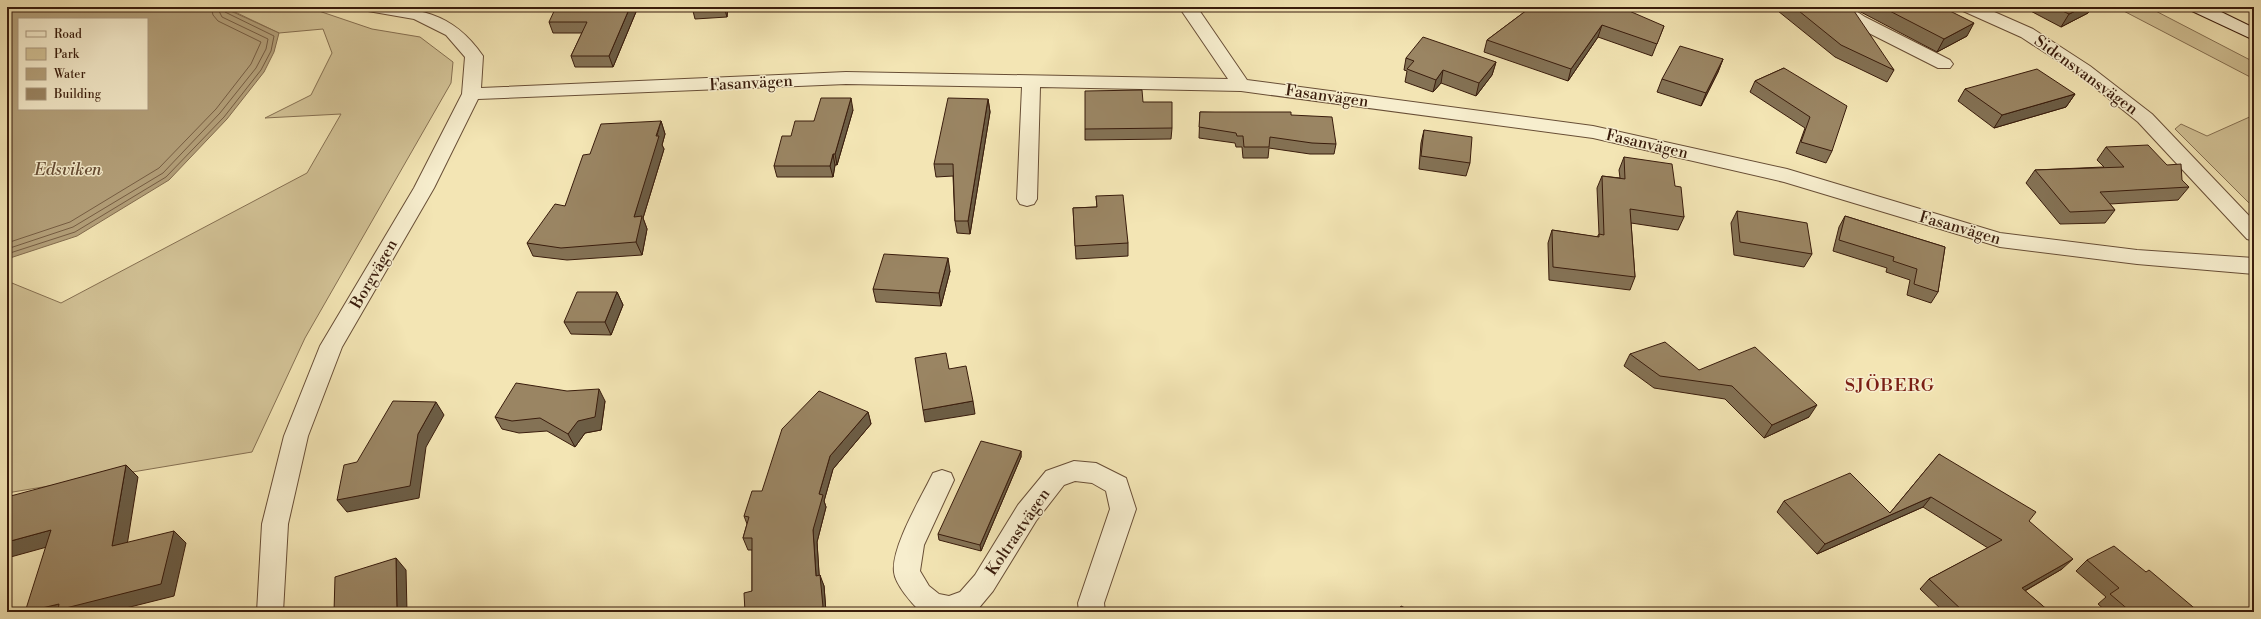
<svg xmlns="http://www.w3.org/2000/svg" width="2261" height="619" viewBox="0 0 2261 619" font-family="'Libre Bodoni',serif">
<rect width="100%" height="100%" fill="#f3e5b4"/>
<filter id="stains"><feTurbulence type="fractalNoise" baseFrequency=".005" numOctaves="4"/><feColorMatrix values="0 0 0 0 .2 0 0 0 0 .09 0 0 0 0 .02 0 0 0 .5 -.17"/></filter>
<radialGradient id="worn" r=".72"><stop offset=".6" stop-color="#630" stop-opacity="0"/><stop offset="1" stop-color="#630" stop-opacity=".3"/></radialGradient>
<g fill="#d3c397" stroke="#867052">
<polygon points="248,7 307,7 372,29 420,37 453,62 451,83 305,338 252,452 7,493 7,281 61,303 307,173 341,114 265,118 311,95 332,53 323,29 279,33 235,12"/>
<polygon points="2116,7 2148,7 2254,62 2254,79"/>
<polygon points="2254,115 2254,208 2175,129 2181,124 2207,136"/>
</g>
<path fill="#b4a17b" stroke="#836c4f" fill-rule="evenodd" d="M7,7H222L279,33L274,52L264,72L227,119L169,180L77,236L7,259ZM19,19H147V109H19Z"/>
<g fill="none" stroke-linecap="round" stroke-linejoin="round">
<g stroke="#765e44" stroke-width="1">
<polyline points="7,243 70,222 159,168 216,109 251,64 261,42 218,21 213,15 211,7"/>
<polyline points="7,249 73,227 163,173 220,113 256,68 266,49 268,39 222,17 217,7"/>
<polyline points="7,254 75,232 166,177 224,117 261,70 271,51 274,36 225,12 222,7"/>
</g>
<g stroke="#684e36" stroke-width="2">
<g id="minor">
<path d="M365,7C417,7 452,11 483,56L481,88L846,72L1228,79L1179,7H1197L1247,80L1593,126L1787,169L2000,233L2137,250L2254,258V274L2137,264L2000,247L1784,182L1593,138L1241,91L1040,87L1037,199L1034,204L1027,206L1020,204L1017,199L1022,87L846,84L478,99L434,188L342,347L308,436L288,524L283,612H257L262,524L284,436L320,346L414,188L462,94L465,57L446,35L414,19L368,11Z"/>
<polygon points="1830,7 1850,7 1865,17 1950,60 1953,64 1950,68 1938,68 1853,25"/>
<polygon points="1960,7 1983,7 2033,29 2090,66 2152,114 2254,221 2254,241 2247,239 2138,122 2078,74 2021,37 1963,11"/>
<path d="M1074,461L1096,463L1126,478L1136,509L1104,603L1105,612H1079L1078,603L1110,509L1106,491L1092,483L1075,481L1064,485L1036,521L993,591L978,609L972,612H921C912,604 895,584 894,572C891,547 922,496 933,473L942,470L951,473L954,480L924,545L920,571L929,586L939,594L949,596L960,592L975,575L1018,505L1046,471Z"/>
</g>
</g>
<g stroke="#391c0c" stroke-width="2">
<polygon id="secondary" points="2189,7 2211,7 2254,28 2254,40 2192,11"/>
</g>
<use href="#minor" fill="#f7eece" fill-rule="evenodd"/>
<use href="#secondary" fill="#f7eece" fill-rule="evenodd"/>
</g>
<g fill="#847255" stroke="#391c0c">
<polygon points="638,7 613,67 575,67 571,56 582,33 553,33 549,22"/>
<polygon points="692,7 728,7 727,17 695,19"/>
<polygon points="1531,7 1664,26 1652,56 1598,37 1568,81 1484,52 1487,40"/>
<polygon points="1773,7 1838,7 1840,9 1894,70 1887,82 1835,57"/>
<polygon points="1859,7 1942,7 1967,36 1937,52 1857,10"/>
<polygon points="2023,7 2092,7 2088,13 2061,27"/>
<polygon points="1406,58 1496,62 1492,75 1476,96 1441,83 1433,92 1405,82 1407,71 1404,70"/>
<polygon points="1723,59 1718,72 1701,106 1657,92 1662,79"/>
<polygon points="1784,68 1832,151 1826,163 1796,153 1805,128 1750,92 1755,81"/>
<polygon points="1965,89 2075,94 2066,107 1994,128 1958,101"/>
<polygon points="988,99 990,112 970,234 957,233 955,221 953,176 936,177 934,164"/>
<polygon points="1143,102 1172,128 1171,139 1085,140 1085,129"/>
<polygon points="853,110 837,165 835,165 833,177 777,177 774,166 791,136 814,121"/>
<polygon points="1200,112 1291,115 1336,144 1334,154 1310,154 1269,148 1268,158 1243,158 1242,147 1236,147 1235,143 1199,138"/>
<polygon points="661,121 665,134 662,145 664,149 643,218 647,229 642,255 567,260 533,256 527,243 565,206 590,154"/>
<polygon points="1424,130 1470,163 1466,176 1419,169 1421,143"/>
<polygon points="2106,147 2182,180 2189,187 2178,200 2110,204 2115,210 2105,223 2060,224 2026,183 2035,170 2104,167 2097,160"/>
<polygon points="1624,157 1675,186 1684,217 1678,230 1631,223 1635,277 1630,290 1549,280 1548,243 1552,230 1597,237 1599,234 1597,188 1602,176 1620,178 1619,170"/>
<polygon points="1096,196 1128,243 1128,256 1076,259 1073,208 1097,207"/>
<polygon points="1737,211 1812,254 1804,267 1734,255 1731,223"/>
<polygon points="1845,216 1945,247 1938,292 1931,303 1907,295 1910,280 1886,272 1887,268 1833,251 1839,227"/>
<polygon points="950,271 941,306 876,302 873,289"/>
<polygon points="617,292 623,305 611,335 571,334 564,322"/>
<polygon points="1630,354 1699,370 1809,417 1764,438 1725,399 1654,388 1624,366"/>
<polygon points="605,401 601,430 585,433 575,447 547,431 519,433 502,429 495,417"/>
<polygon points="868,412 871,424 833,469 824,501 826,507 817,542 819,575 824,586 826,612 745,612 752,591 752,550 748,550 743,538 747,524 744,516"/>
<polygon points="1021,451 1021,457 981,551 939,540 938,534"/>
<polygon points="1939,454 2029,521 2062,569 2025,591 2050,612 1944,612 1920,589 1929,579 1988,548 1923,507 1817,554 1777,512 1784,501 1890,513"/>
<polygon points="2087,560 2146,572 2199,612 2107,612 2098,604 2106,597 2076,571"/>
</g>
<g fill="#6c5d45" stroke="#391c0c">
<polygon points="630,7 638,7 613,67 609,56"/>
<polygon points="724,7 728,7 727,17"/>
<polygon points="2084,7 2092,7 2088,13 2061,27 2069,14"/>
<polygon points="1974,23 1967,36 1937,52 1944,39"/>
<polygon points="1602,25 1598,37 1568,81 1571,69"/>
<polygon points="1723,59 1718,72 1701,106 1706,93"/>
<polygon points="1496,62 1492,75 1476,96 1479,83"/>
<polygon points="1443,70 1441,83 1433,92 1436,80"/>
<polygon points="2075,94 2066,107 1994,128 2002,115"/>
<polygon points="851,98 853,110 837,165 835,154"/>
<polygon points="988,99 990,112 970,234 968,221"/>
<polygon points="661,121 665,134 662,145 664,149 643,218 647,229 642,255 636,242 634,217"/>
<polygon points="833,154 835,165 833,177 830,166"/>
<polygon points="948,258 950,271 941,306 939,293"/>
<polygon points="617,292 623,305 611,335 605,322"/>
<polygon points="599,389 605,401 601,430 585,433 575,447 568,434"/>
<polygon points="973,401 975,414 925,422 923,410"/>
<polygon points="436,402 444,415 426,447 419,498 347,512 337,500 418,434"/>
<polygon points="1817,405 1809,417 1764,438 1772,425"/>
<polygon points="868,412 871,424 833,469 824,501 826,507 817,542 820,587 816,576 813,530 819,494 830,456"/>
<polygon points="1021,451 1021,457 981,551 980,545"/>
<polygon points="126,465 138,477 125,558 112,546"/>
<polygon points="1931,497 1923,507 1817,554 1825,544"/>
<polygon points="51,530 65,542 7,558 7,542"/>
<polygon points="174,531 186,543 174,596 110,612 26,612 59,604"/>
<polygon points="396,558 406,570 407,612 397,612"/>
<polygon points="2073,559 2062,569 2012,598 2022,588"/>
<polygon points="820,575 824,586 826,612 818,612"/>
</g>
<g fill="#9a8563" stroke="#391c0c">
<polygon points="556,7 630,7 609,56 571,56 587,22 549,22"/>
<polygon points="1531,7 1620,7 1664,26 1657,44 1602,25 1571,69 1487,40"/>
<polygon points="1794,7 1838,7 1840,9 1844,7 1850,7 1854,11 1894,70 1841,45"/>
<polygon points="1882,7 1942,7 1974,23 1944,39"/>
<polygon points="2054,7 2084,7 2069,14"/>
<polygon points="1423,37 1496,62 1479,83 1443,70 1436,80 1407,69 1414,61 1406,58"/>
<polygon points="1680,46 1723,59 1706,93 1662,79"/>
<polygon points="1784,68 1847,106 1832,151 1801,142 1810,117 1755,81"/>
<polygon points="2037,69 2075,94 2002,115 1965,89"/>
<polygon points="1142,90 1143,102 1172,102 1172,128 1085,129 1085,91"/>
<polygon points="821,98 851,98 835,154 833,154 830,166 774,166 782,136 791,136 795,121 814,121"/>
<polygon points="948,98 988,99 968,221 955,221 953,164 934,164"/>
<polygon points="1200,112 1291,112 1291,115 1332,117 1336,144 1312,143 1270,137 1269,147 1244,147 1243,136 1237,136 1236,133 1199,127"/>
<polygon points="661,121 656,136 659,136 634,217 642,216 636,242 561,248 527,243 555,204 565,206 583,155 590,154 601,124"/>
<polygon points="1424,130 1472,137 1470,163 1421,156"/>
<polygon points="2148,145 2167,165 2181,164 2182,180 2189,187 2100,192 2115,210 2070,212 2035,170 2124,167 2106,147"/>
<polygon points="1624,157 1672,164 1675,186 1681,187 1684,217 1630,209 1635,277 1553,267 1552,230 1599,237 1599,234 1604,235 1602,176 1625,179"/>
<polygon points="1123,195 1128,243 1075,246 1073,208 1097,207 1096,196"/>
<polygon points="1737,211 1807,223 1812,254 1740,242"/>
<polygon points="1845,216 1945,247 1938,292 1914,284 1917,269 1893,261 1894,257 1839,240"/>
<polygon points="884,254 948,258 939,293 873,289"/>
<polygon points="577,292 617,292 605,322 564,322"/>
<polygon points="1665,342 1699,370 1755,347 1817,405 1772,425 1732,386 1660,376 1630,354"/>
<polygon points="946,353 949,369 966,366 973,401 923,410 915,358"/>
<polygon points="516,383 567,391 599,389 595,417 578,421 568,434 540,418 512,421 495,417"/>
<polygon points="819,391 868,412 830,456 819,494 823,495 813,530 816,576 820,575 823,607 818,608 818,612 745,612 744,593 752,591 752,538 743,538 749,517 744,516 752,491 762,491 782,429"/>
<polygon points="393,401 436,402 418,434 410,486 337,500 344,465 357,462"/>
<polygon points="981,441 1021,451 980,545 938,534"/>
<polygon points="1939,454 2036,512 2029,521 2073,559 2022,588 2050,612 1987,612 1986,611 1983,612 1964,612 1929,579 2002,540 1931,497 1825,544 1784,501 1850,473 1890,513"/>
<polygon points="126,465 112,546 174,531 161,584 58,610 59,604 25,612 51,530 7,542 7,497"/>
<polygon points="2114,546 2146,572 2149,570 2199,612 2131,612 2110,594 2119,588 2087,560"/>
<polygon points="396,558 397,612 334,612 335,577"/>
<polygon points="1401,606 1413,612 1398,612"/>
</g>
<g text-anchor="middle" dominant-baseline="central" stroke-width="3" stroke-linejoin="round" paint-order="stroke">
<g font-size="16" fill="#391c0c" stroke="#f7eece">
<text transform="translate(2086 75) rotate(36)">Sidensvansvägen</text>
<text transform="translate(751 83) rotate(-3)">Fasanvägen</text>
<text transform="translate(1327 96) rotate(8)">Fasanvägen</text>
<text transform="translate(1647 144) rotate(13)">Fasanvägen</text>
<text transform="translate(1960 228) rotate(16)">Fasanvägen</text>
<text transform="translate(374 274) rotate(-60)">Borgvägen</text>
<text transform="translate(1018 532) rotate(-56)">Koltrastvägen</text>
</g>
<g font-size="17" font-style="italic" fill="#644b33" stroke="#f7eece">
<text x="68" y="170">Edsviken</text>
</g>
<g font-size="18" letter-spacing="1" fill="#7a1f14" stroke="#f7eece">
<text x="1890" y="385">SJÖBERG</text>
</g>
</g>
<rect width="2261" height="619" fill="none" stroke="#f3e5b4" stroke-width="24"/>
<rect x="8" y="8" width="2245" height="603" fill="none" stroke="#391c0c" stroke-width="2"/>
<rect x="12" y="12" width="2237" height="595" fill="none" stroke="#391c0c"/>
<rect x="18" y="18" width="130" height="92" fill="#f7eece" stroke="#ab9a80"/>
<rect x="26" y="31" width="20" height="6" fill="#f7eece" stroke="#ab9a80"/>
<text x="54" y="38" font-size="12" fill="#391c0c">Road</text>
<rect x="26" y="48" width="20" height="12" fill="#d3c397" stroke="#ab9a80"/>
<text x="54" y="58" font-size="12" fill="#391c0c">Park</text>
<rect x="26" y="68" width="20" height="12" fill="#b4a17b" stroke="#ab9a80"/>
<text x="54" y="78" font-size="12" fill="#391c0c">Water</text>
<rect x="26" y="88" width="20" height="12" fill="#9a8563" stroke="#ab9a80"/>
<text x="54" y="98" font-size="12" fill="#391c0c">Building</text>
<rect width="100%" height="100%" filter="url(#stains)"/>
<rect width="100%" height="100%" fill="url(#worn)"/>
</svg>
